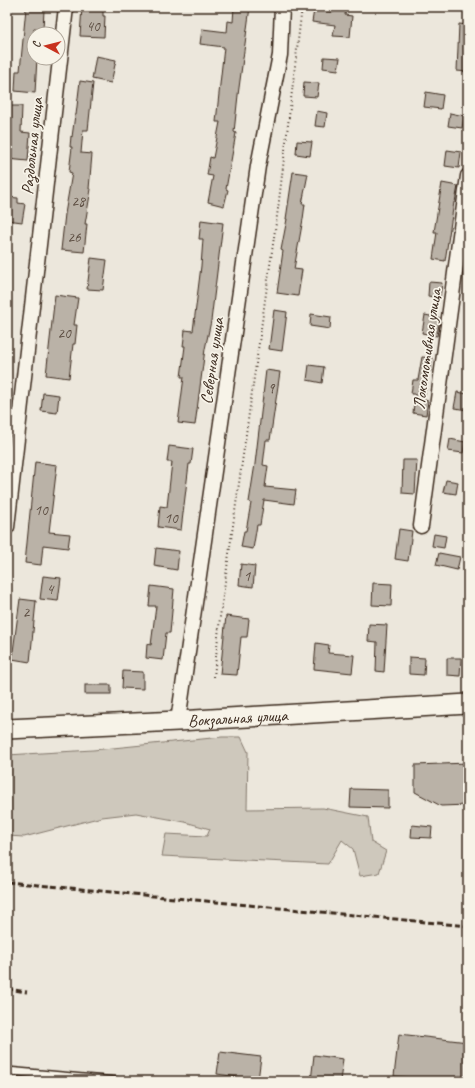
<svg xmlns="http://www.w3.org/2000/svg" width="475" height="1088" viewBox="0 0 475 1088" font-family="Caveat,sans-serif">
<rect width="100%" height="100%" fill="#ece7dc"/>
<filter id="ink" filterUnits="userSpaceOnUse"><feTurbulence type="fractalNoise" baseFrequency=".025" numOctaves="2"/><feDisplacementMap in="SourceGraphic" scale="8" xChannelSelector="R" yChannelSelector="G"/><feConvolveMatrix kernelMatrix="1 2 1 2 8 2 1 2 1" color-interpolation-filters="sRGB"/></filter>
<g filter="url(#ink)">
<polygon fill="#cec8bc" stroke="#84796d" points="222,737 241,737 248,752 247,809 323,808 368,817 371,842 386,851 379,873 360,876 353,849 342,840 328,864 162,856 166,834 207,836 210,829 185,822 136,813 102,817 24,837 7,836 7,755 93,750"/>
<g fill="#bab2a7" stroke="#3b2a1e">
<polygon points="82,7 103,7 103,16 105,16 104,37 80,36"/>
<polygon points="234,7 250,7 238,95 234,132 236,133 226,189 228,190 224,206 208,202 213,176 207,175 210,157 213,158 220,122 216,122 224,47 200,44 202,29 227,32 228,21 233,22"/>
<polygon points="335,7 346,7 345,15 352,16 350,37 333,36 335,25 312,22 314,10 334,12"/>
<polygon points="26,8 44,10 43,30 34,29 34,58 37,58 35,93 15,91 16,71 20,71"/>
<polygon points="459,24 468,25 468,72 457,71"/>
<polygon points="96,56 116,60 111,83 92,79"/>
<polygon points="324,57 340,58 338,70 323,68"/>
<polygon points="80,81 93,83 88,130 83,130 81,153 92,154 89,189 91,189 85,224 87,224 84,252 61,250 65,214 72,173 69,172 72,147 70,147 71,136 72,137 75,115 76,115"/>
<polygon points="304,82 319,83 317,97 303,96"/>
<polygon points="426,92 443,95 441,109 424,107"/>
<polygon points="7,106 22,106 21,132 30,133 28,161 7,159 9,130 7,130"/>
<polygon points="317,111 327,113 325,127 315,126"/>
<polygon points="450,113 464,116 462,128 448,126"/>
<polygon points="297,141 312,142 310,156 296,154"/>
<polygon points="447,150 461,152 459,168 445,166"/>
<polygon points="293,172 308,174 302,204 305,204 303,219 294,269 302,270 298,296 277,293 283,251 281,250 287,219 286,219"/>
<polygon points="442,183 458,186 455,202 454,202 445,261 433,259 437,232 434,232"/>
<polygon points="7,197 18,198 18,203 25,204 22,222 7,220"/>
<polygon points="201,220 223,223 211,321 205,349 195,425 178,423 184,377 181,377 185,346 183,346 185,330 193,331 201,266 203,239 199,239"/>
<polygon points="91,258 107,260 103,290 87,289"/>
<polygon points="429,282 442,283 440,298 428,296"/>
<polygon points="55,295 78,298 74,325 77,325 75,344 73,344 69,378 46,375"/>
<polygon points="274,310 287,312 282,351 269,349"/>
<polygon points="311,314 331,317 330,329 310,326"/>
<polygon points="425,315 440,318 437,336 422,333"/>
<polygon points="422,357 432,358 431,371 429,371 424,400 428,401 426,415 413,413 415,394 411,394 413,380 418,380"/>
<polygon points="309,365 324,367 322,383 307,380"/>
<polygon points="266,370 280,372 270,440 266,440 263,465 268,466 265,487 296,490 294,504 264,500 260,525 257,525 253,549 241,547 244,531 246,531 251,503 249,502 255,464"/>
<polygon points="457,392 468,394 468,410 454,408"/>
<polygon points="43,393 59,395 57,413 41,411"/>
<polygon points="450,439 465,442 463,453 448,451"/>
<polygon points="169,446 193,449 191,464 189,464 181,530 158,527 160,506 167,507 172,462 167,462"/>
<polygon points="403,460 417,460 415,494 402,493"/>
<polygon points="35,462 57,465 49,532 70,534 68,548 43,545 41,565 25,563"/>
<polygon points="446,480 458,482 456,494 443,492"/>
<polygon points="399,529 412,531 408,561 395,559"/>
<polygon points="434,534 446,536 444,548 432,546"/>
<polygon points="156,548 179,551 177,570 154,566"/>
<polygon points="439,553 460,557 457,570 436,565"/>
<polygon points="241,564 255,566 253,587 239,585"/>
<polygon points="43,576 61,578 58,601 40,599"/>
<polygon points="373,583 392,584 391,606 372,605"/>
<polygon points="151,586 174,589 170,633 166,633 163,660 146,658 147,644 151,645 156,606 149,606"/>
<polygon points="20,599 36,601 30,662 12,659"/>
<polygon points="226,616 249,619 247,637 241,637 237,675 220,674"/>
<polygon points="369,624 387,625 384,672 376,671 377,642 368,641"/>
<polygon points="316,643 329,645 328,653 354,655 352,673 314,669"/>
<polygon points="409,657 425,658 424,675 409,674"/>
<polygon points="447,658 461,658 460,676 447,675"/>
<polygon points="123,671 143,672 143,689 122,688"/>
<rect x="85" y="685" width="26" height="9"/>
<polygon points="468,763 468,805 441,806 415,792 415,765"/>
<polygon points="351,789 388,790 388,808 350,807"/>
<polygon points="412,825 432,827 431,838 411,837"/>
<polygon points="399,1034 468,1042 468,1081 441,1081 394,1076"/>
<polygon points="220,1052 261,1057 258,1080 217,1074"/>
<polygon points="314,1055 343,1059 340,1081 311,1081"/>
</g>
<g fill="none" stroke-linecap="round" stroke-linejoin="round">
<g stroke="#3b2a1e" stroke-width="10">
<polyline id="service" points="7,1071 116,1081"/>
</g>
<g stroke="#3b2a1e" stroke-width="17">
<g id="minor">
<polyline points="421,526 468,176"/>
<polyline points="7,527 66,7"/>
<polyline points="178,721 258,166 280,55 282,7"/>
</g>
</g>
<g stroke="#3b2a1e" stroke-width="22">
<g id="secondary">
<path id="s1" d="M7,729L178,721L468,704"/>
</g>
</g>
<polyline stroke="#3b2a1e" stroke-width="2" stroke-dasharray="1 3" stroke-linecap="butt" points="214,677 220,617 278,209 302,7"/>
<use href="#service" stroke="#f7f3e8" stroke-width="7"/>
<use href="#minor" stroke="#f7f3e8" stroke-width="14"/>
<use href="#secondary" stroke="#f7f3e8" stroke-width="19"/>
<g stroke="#3b2a1e" stroke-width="3" stroke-dasharray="6 3" stroke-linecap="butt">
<polyline points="7,882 468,926"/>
<polyline points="7,989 27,992"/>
</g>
</g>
</g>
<g text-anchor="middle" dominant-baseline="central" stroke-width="3.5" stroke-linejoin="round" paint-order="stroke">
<g font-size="15" fill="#5b4c40">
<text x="93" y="26">40</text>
<text x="78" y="201">28</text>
<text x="74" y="237">26</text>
<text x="64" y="333">20</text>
<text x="271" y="388">9</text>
<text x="41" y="510">10</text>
<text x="171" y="518">10</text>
<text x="247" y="576">1</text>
<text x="50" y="589">4</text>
<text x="26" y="612">2</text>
</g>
<g font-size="17" fill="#3b2a1e" stroke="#f7f3e8">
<text transform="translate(32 146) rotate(-84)">Раздольная улица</text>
<text transform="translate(427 349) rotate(-82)">Локомотивная улица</text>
<text transform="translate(212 361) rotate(-82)">Северная улица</text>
<text stroke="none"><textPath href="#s1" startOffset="231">Вокзальная улица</textPath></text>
</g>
</g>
<rect width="475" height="1088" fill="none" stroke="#f7f3e8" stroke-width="24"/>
<rect x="12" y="12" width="451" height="1064" fill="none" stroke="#3b2a1e" stroke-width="1.5" filter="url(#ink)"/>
<g transform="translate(46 46) rotate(277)"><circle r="19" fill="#f7f3e8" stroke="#aca397"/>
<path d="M0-3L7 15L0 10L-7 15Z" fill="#c8321e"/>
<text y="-6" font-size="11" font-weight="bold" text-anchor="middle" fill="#3b2a1e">С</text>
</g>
</svg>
